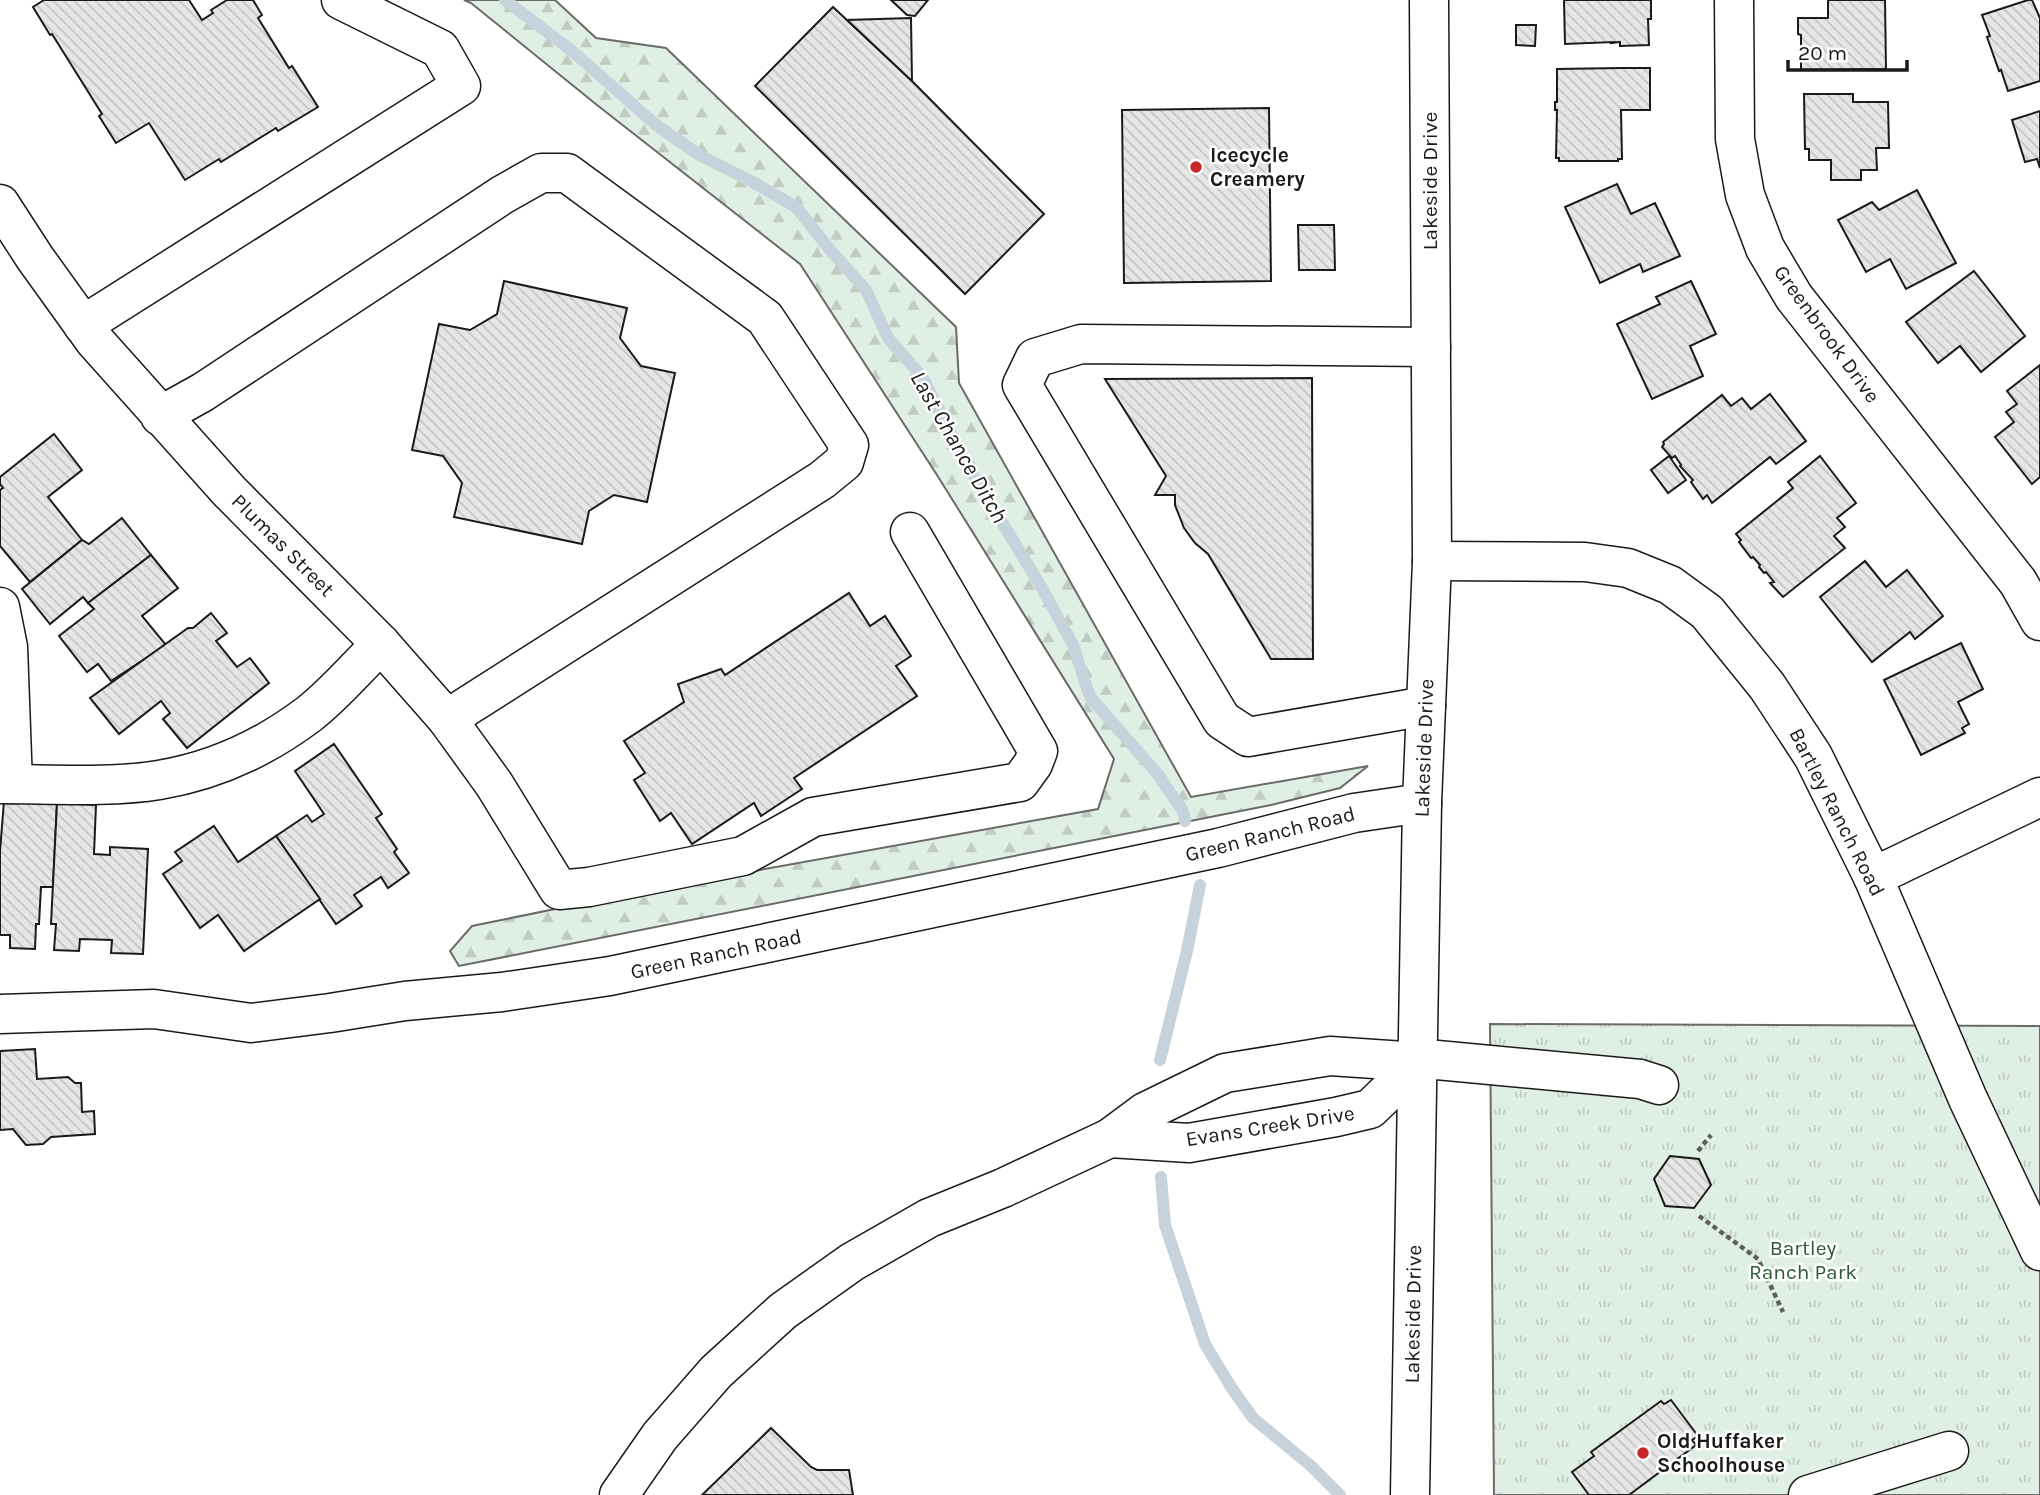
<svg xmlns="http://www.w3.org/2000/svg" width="2040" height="1495" viewBox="0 0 2040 1495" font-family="Karla,sans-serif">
<defs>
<pattern id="forest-firs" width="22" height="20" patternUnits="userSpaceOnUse" patternTransform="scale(1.75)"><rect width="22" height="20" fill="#e0efe3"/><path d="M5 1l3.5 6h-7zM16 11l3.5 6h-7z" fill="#c0ccc2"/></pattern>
<pattern id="park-tufts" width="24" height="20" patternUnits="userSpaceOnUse" patternTransform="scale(1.75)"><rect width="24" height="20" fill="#e0efe3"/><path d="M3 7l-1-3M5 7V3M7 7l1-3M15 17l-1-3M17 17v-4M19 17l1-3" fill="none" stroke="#c0ccc2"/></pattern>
<pattern id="building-back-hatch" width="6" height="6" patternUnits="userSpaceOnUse" patternTransform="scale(1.75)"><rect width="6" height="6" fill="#e6e6e6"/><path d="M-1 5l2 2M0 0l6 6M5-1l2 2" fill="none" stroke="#c5c5c5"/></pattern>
</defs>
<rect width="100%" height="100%" fill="#fff"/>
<polygon fill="url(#forest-firs)" stroke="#6a6a6a" stroke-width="2" points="464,0 555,0 596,38 666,48 956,327 959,383 1191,797 1368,766 1340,788 1271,805 459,966 450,951 472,926 643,891 1098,809 1114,759 937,475 800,264 597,105 471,3"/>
<polygon fill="url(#park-tufts)" stroke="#6a6a6a" stroke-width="2" points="1490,1024 2040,1026 2040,1495 1494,1495"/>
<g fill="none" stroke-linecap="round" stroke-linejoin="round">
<g stroke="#c6d2dc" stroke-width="12">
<polyline points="505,0 571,50 655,124 699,155 751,181 796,207 831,251 866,290 888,338 923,378 967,465 1042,588 1073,645 1090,697 1156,772 1183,811 1185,821"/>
<polyline points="1160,1060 1187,951 1200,885"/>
<polyline points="1161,1177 1165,1225 1205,1344 1231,1387 1253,1418 1311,1466 1340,1495"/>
</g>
</g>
<g fill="url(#building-back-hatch)" stroke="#1a1a1a" stroke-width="2">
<polygon points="44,0 189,0 202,20 213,13 211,10 227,0 253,0 262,15 258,18 289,68 292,66 318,107 278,131 276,128 221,162 219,159 185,180 149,123 116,143 99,116 102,114 52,34 50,35 33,7"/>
<polygon points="891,0 928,0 915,16 907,15"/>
<polygon points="1564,0 1651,0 1651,19 1648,19 1649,45 1620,46 1620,42 1612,43 1613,42 1565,44"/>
<polygon points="1828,0 1885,0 1886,69 1801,70 1801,35 1798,34 1798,18 1828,18"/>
<polygon points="2028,0 2032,0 2040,18 2040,81 2008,91 2001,70 1999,71 1987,37 1990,36 1982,15"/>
<polygon points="833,7 912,81 1044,214 965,294 755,86"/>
<polygon points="911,18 912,81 847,20"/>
<polygon points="1516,25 1536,25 1535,46 1516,45"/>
<polygon points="1621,68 1650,68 1650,110 1621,110 1622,159 1618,159 1618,161 1559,161 1559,158 1556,158 1557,110 1555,110 1555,102 1557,102 1557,69"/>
<polygon points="1804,94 1853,94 1853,102 1888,102 1889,148 1876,148 1877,170 1861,170 1861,180 1831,180 1831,160 1809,160 1809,149 1805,149"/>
<polygon points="1269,108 1271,281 1124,283 1122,110"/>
<polygon points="2040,111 2040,168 2037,159 2025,162 2012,120"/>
<polygon points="1617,184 1631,214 1655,203 1680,256 1643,272 1640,264 1600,283 1565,207"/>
<polygon points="1917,190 1956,263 1906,289 1890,259 1866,272 1838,220 1872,202 1879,210"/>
<polygon points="1298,225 1334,225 1335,270 1299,270"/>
<polygon points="1974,271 2025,336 1981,372 1960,346 1938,363 1906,322"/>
<polygon points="504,281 627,308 620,338 641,366 675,373 647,502 614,495 589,511 582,544 454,517 462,483 443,456 412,450 439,324 470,330 497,314"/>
<polygon points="1691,281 1716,334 1690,346 1703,376 1652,399 1617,324 1660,304 1656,297"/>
<polygon points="2040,365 2040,477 2032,484 1995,437 2014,422 2006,412 2017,404 2007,391"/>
<polygon points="1312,378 1313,659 1271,659 1208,554 1195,543 1184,528 1175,505 1175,495 1155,495 1166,476 1105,379"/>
<polygon points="1770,394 1806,441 1776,464 1770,457 1712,503 1707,495 1703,499 1691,482 1693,480 1680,466 1681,465 1675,456 1672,458 1662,447 1664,444 1663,442 1722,395 1731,406 1742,398 1751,409"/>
<polygon points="54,434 82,470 48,497 82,540 30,582 0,546 0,490 3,488 0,484 0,477"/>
<polygon points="1669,456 1686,480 1668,493 1651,470"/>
<polygon points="1820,456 1856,503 1837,518 1845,527 1834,536 1845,548 1783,597 1770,583 1774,582 1766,572 1764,573 1759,567 1760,565 1753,557 1751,558 1739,542 1741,540 1736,534 1793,488 1788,482"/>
<polygon points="122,518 151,555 88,603 83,597 50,624 22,589 82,540 89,544"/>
<polygon points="151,555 178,588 142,616 166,645 111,681 98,664 87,672 59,636 94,609 88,603"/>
<polygon points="1865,561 1886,587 1907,570 1943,616 1915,639 1910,632 1872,662 1820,597"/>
<polygon points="849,593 870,626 885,616 911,656 896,666 917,696 794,778 802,789 761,816 754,803 692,844 671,813 660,821 634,780 645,773 624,741 684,702 678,684 721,669 725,675"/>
<polygon points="211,613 227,633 216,641 237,667 250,658 269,683 187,748 163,719 170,713 161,701 119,734 90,698 188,628 193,628"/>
<polygon points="1961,643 1983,689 1958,702 1969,724 1962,728 1965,733 1921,755 1884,680"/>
<polygon points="334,744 382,814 376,818 397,849 394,852 409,873 388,888 381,877 354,895 362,906 336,924 276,836 307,815 312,822 324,814 295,771"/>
<polygon points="4,801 57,803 53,887 41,887 39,924 36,924 35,949 10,948 10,935 0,935 0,851"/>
<polygon points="57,803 96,805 94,854 110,855 110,847 148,849 143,954 111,953 112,940 80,939 79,951 54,950 56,924 51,924"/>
<polygon points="214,826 238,862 276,836 320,899 244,951 218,915 200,928 163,874 182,861 175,852"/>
<polygon points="35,1049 37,1079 68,1077 75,1083 81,1083 82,1112 94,1111 95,1134 51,1137 43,1144 26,1145 13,1129 0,1130 0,1051"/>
<polygon points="1670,1156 1699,1159 1711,1185 1694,1208 1665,1206 1654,1179"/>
<polygon points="1671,1400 1698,1436 1692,1440 1696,1445 1629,1495 1589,1495 1572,1472 1594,1456 1591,1452 1661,1401 1664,1404"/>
<polygon points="771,1428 811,1467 817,1470 849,1470 853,1495 702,1495"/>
</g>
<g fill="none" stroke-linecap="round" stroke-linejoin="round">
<g stroke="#1a1a1a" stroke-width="41">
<g id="minor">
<polyline points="1734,0 1735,139 1745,195 1765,248 1794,297 2018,582 2040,621"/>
<polyline points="0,204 35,258 94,340 229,491 381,644 447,719 494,784 559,890 589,887 743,856 813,817 1020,782 1033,764 1038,751 910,532"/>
<polyline points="83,325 461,86 440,49 341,0"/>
<polyline points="160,416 203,392 502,195 541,173 567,173 765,318 849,445 844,462 822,480 447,719"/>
<polyline points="1432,561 1585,562 1628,568 1670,585 1707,612 1767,686 1813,756 1873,877 1968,1099 2040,1251"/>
<polyline points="0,607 8,647 13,784"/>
<polyline points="1426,706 1248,737 1222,720 1022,385 1035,358 1081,344 1431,347"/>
<path d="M0,784C51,784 110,788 159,780C214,771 264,748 309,714C334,695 358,666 381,644"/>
<polyline points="1873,877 2040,797"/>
<polyline points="0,1014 154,1009 251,1023 330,1013 405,1001 502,992 610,976 1218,848 1354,813 1422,803"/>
<polyline points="1110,1138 1189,1143 1336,1117 1370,1109 1419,1062"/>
<polyline points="619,1495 660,1436 716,1372 783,1311 852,1262 929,1218 1003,1188 1110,1138 1145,1112 1225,1073 1330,1056 1419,1062 1437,1060 1640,1079 1659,1085"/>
<polyline points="1410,1495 1422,803 1432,561 1429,0"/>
<polyline points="1808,1495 1949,1451"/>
</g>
</g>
<g stroke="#5f5f5f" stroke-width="4.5" stroke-dasharray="5 3.5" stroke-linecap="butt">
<polyline points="1698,1151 1711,1135"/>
<polyline points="1699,1216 1758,1259 1783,1312"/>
</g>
<use href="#minor" stroke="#fff" stroke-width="38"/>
</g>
<g fill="#c62828" stroke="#fff" stroke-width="2.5">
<circle cx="1196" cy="167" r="7"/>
<circle cx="1643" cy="1453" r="7"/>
</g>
<g text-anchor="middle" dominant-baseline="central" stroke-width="5" stroke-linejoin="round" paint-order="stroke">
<g font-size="21" font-weight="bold" fill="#1a1a1a" stroke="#fff" text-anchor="start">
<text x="1210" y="155">Icecycle<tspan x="1210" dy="24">Creamery</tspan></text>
<text x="1657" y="1441">Old Huffaker<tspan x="1657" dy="24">Schoolhouse</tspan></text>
</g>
<g font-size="21" fill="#1a1a1a" stroke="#fff">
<text transform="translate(1430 181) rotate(-90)">Lakeside Drive</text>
<text transform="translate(1827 334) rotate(54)">Greenbrook Drive</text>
<text transform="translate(283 545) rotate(45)">Plumas Street</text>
<text transform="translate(1424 748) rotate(-88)">Lakeside Drive</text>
<text transform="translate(1837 812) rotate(63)">Bartley Ranch Road</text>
<text transform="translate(1270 834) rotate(-14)">Green Ranch Road</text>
<text transform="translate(716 954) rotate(-12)">Green Ranch Road</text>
<text transform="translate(1270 1126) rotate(-9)">Evans Creek Drive</text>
<text transform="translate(1413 1314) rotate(-89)">Lakeside Drive</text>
</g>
<g font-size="21" fill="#2b5a34" stroke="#fff">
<text x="1803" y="1248">Bartley<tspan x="1803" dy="24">Ranch Park</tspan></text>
</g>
<g font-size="23" font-style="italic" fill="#1a1a1a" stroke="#fff">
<text transform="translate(959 447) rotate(60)">Last Chance Ditch</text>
</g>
</g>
<path d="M1788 60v10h119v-10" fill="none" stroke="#1a1a1a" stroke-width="3.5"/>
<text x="1798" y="60" font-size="21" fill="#1a1a1a" stroke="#ffffff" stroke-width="5" paint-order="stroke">20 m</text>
</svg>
